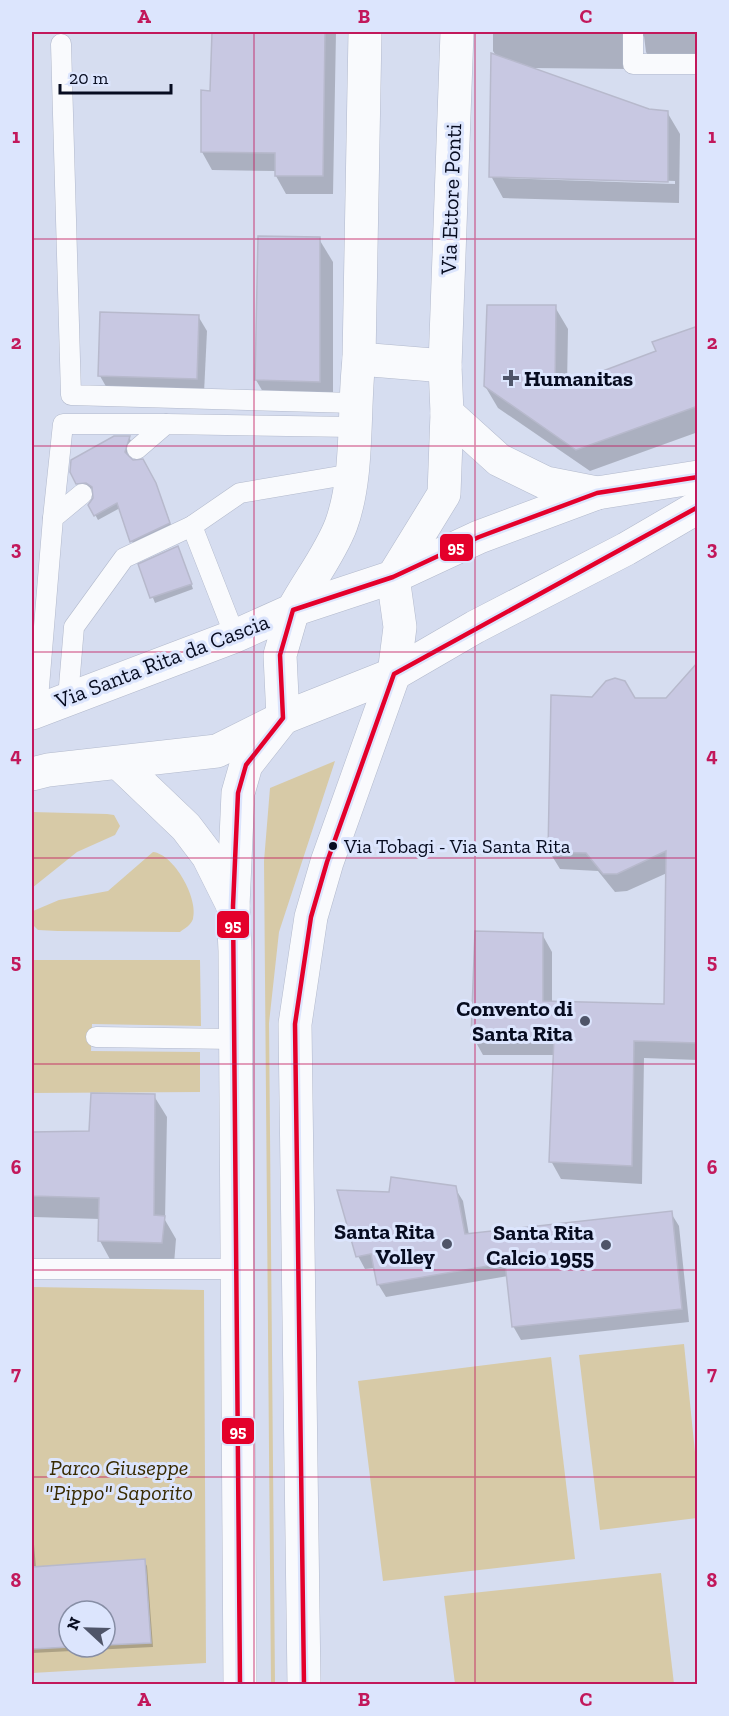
<svg xmlns="http://www.w3.org/2000/svg" width="729" height="1716" viewBox="0 0 729 1716" font-family="'Zilla Slab',serif">
<rect width="100%" height="100%" fill="#d6ddf0"/>
<g fill="#d7caa7" fill-rule="evenodd">
<polygon points="335,761 279,932 269,1023 275,1684 271,1684 264,861 270,788"/>
<polygon points="32,812 107,814 114,815 120,826 115,835 77,852 32,888"/>
<path d="M153,852C174,854 199,899 193,919C190,926 185,928 180,932L58,931L38,930L32,924L33,911L59,900L108,891Z"/>
<polygon points="32,960 200,960 201,1026 92,1024 91,1051 200,1052 200,1092 32,1093"/>
<path d="M32,1287L204,1290L206,1663L32,1673ZM69,1611H105V1647H69Z"/>
<polygon points="684,1344 697,1472 697,1518 600,1530 579,1355"/>
<polygon points="551,1357 575,1559 383,1581 358,1381"/>
<polygon points="661,1573 674,1684 455,1684 444,1596"/>
</g>
<g fill="#0003" fill-rule="evenodd">
<polygon points="213,32 336,32 333,194 286,194 276,176 276,171 212,170 202,152 212,93"/>
<path d="M493,32H698V69L656,68L646,52L644,36L631,44L630,69L531,68L649,111L667,112L680,134L679,203L503,198L491,176L496,56L493,51ZM501,175L675,181V184L501,178Z"/>
<polygon points="319,239 333,262 333,405 270,404 256,380"/>
<polygon points="555,307 568,329 567,386 658,352 698,327 698,432 590,471 498,408 485,386"/>
<polygon points="198,316 207,331 204,393 108,390 100,376"/>
<polygon points="129,438 132,442 127,452 129,459 158,489 172,528 134,546 120,508 98,520 90,505 94,499 95,493 91,488 81,488 71,472"/>
<polygon points="180,552 193,589 155,603 140,565"/>
<polygon points="698,686 698,1060 644,1058 642,1184 561,1179 551,1161 555,1055 483,1055 473,1037 542,934 552,952 552,1002 665,1005 667,873 627,891 615,892 598,871 560,869 549,851 634,699 666,700"/>
<polygon points="154,1096 167,1117 165,1220 176,1239 174,1264 112,1263 100,1241 100,1219 34,1217 32,1133 91,1133"/>
<polygon points="455,1188 463,1201 469,1235 671,1213 679,1226 689,1322 521,1340 513,1326 508,1276 386,1297 378,1284 375,1268 365,1269 358,1256 390,1193"/>
<path d="M32,1521L36,1568L144,1561L147,1566L153,1647L32,1653ZM69,1611H105V1647H69Z"/>
</g>
<g fill="#c8c8e2" stroke="#b7b9cc" stroke-width="1.5">
<polygon points="212,32 325,32 323,176 275,176 275,153 201,152 201,90 210,91"/>
<polygon points="491,53 649,109 668,111 668,182 489,177"/>
<polygon points="258,236 320,237 320,382 255,380"/>
<polygon points="487,305 556,305 555,389 656,351 652,342 698,326 698,406 576,450 484,386"/>
<polygon points="100,312 199,315 197,379 98,376"/>
<polygon points="114,436 130,436 125,452 133,460 143,459 156,483 170,523 130,542 117,503 94,516 88,505 93,498 92,487 86,483 76,484 70,472 71,460"/>
<polygon points="178,546 192,584 150,598 138,564"/>
<polygon points="698,662 698,1043 634,1041 632,1166 549,1162 554,1037 471,1037 475,931 543,933 543,1001 664,1004 666,851 617,874 603,874 586,853 548,852 551,695 592,697 606,681 615,678 625,681 635,698 666,698"/>
<polygon points="91,1093 155,1094 154,1215 165,1216 162,1243 98,1241 99,1198 32,1196 32,1132 89,1131"/>
<polygon points="391,1177 456,1186 465,1234 672,1211 682,1309 512,1327 505,1263 377,1285 371,1254 356,1257 337,1190 389,1192"/>
<polygon points="145,1559 151,1643 105,1645 105,1611 69,1611 69,1647 32,1649 32,1567"/>
</g>
<g fill="none" stroke-linecap="round" stroke-linejoin="round">
<g stroke="#b2b9cc" stroke-width="21">
<g id="service">
<polyline points="633,32 633,64 698,64"/>
<polyline points="61,44 71,395 354,403"/>
<polyline points="137,449 166,424 354,427"/>
<polyline points="53,518 63,424 166,424"/>
<polyline points="192,526 235,636"/>
<polyline points="68,698 74,627 124,558 192,526 240,493 352,474"/>
<polyline points="37,711 53,518 82,494"/>
<polyline points="96,1037 234,1039"/>
<polyline points="32,1269 238,1269"/>
</g>
</g>
<g stroke="#b2b9cc" stroke-width="34">
<polyline id="minor" points="359,359 445,366"/>
</g>
<g stroke="#b2b9cc" stroke-width="34">
<g id="tertiary">
<polyline points="393,577 444,494 447,413 445,366 457,32"/>
<path d="M293,610C308,582 330,554 341,525C359,476 353,412 359,359L365,32"/>
<polyline points="240,1684 235,951 233,906 238,793 246,765 283,718"/>
<polyline points="304,1684 295,1024 311,917 327,862 394,674"/>
</g>
</g>
<g stroke="#b2b9cc" stroke-width="34">
<g id="secondary">
<polyline points="447,413 499,460 546,483 597,493"/>
<polyline points="393,577 400,627 394,674"/>
<polyline points="32,713 235,636 293,610 393,577 479,537 597,493 698,477"/>
<polyline points="283,718 280,655 293,610"/>
<polyline points="119,763 186,827 208,856 233,906"/>
<polyline points="32,774 48,770 217,751 283,718 394,674 475,627 626,549 698,507"/>
</g>
</g>
<use href="#service" stroke="#f9fafd" stroke-width="20"/>
<use href="#minor" stroke="#f9fafd" stroke-width="33"/>
<use href="#tertiary" stroke="#f9fafd" stroke-width="33"/>
<use href="#secondary" stroke="#f9fafd" stroke-width="33"/>
<g stroke="#dce5fd" stroke-width="9">
<g id="bus-1">
<polyline points="240,1684 233,906 238,793 246,765 283,718 280,655 293,610 393,577 479,537 597,493 698,477"/>
<polyline points="304,1684 295,1024 311,917 327,862 394,674 698,507"/>
</g>
</g>
<use href="#bus-1" stroke="#e4002b" stroke-width="4.5"/>
</g>
<path fill="none" stroke="#c2185b" stroke-width="1.5" stroke-opacity="0.55" d="M254,32V1684M475,32V1684M32,239H698M32,446H698M32,652H698M32,858H698M32,1064H698M32,1270H698M32,1477H698"/>
<g fill="#4f5569" stroke="#dce5fd" stroke-width="2">
<path d="M508 369h6v6h6v6h-6v6h-6v-6h-6v-6h6z"/>
<circle cx="585" cy="1021" r="6"/>
<circle cx="447" cy="1244" r="6"/>
<circle cx="606" cy="1245" r="6"/>
</g>
<circle fill="#070c20" stroke="#dce5fd" stroke-width="2" cx="333" cy="846" r="5"/>
<g text-anchor="middle" dominant-baseline="central" stroke-width="6" stroke-linejoin="round" paint-order="stroke">
<g font-size="20" fill="#070c20" stroke="#dce5fd" text-anchor="start">
<text x="344" y="846">Via Tobagi - Via Santa Rita</text>
</g>
<g font-size="22" fill="#070c20" stroke="#dce5fd">
<text transform="translate(451 199) rotate(-88)">Via Ettore Ponti</text>
<text transform="translate(162 661) rotate(-21)">Via Santa Rita da Cascia</text>
</g>
<g font-size="22" font-weight="bold" fill="#070c20" stroke="#dce5fd" text-anchor="end">
<text x="524" y="378" text-anchor="start">Humanitas</text>
<text x="573" y="1008">Convento di<tspan x="573" dy="25">Santa Rita</tspan></text>
<text x="435" y="1231">Santa Rita<tspan x="435" dy="25">Volley</tspan></text>
<text x="594" y="1232">Santa Rita<tspan x="594" dy="25">Calcio 1955</tspan></text>
</g>
<g font-size="22" font-style="italic" fill="#382a00" stroke="#dce5fd">
<text x="119" y="1467">Parco Giuseppe<tspan x="119" dy="25">"Pippo" Saporito</tspan></text>
</g>
</g>
<g stroke="#dce5fd" stroke-width="2">
<rect x="439" y="533" width="35" height="29" rx="6" fill="#e4002b"/>
<rect x="216" y="910" width="34" height="29" rx="6" fill="#e4002b"/>
<rect x="221" y="1417" width="34" height="28" rx="6" fill="#e4002b"/>
</g>
<g font-size="16" text-anchor="middle" font-weight="bold" fill="#fff">
<text x="456" y="553">95</text>
<text x="233" y="931">95</text>
<text x="238" y="1437">95</text>
</g>
<rect width="729" height="1716" fill="none" stroke="#dce5fd" stroke-width="66"/>
<g transform="translate(87 1629) rotate(292)"><circle r="28" fill="#dce5fd" stroke="#878ea5" stroke-width="1.5"/>
<path d="M0-4.5L10 22L0 15L-10 22Z" fill="#4f5569"/>
<text y="-9" font-size="16" font-weight="bold" text-anchor="middle" fill="#070c20">N</text>
</g>
<path d="M60 84v9h111v-9" fill="none" stroke="#070c20" stroke-width="3"/>
<text x="69" y="84" font-size="18" fill="#070c20" stroke="#dce5fd" stroke-width="4.5" paint-order="stroke">20 m</text>
<rect x="33" y="33" width="663" height="1650" fill="none" stroke="#c2185b" stroke-width="2"/>
<g font-size="20" text-anchor="middle" font-weight="bold" fill="#c2185b">
<text x="144" y="23">A</text>
<text x="364" y="23">B</text>
<text x="586" y="23">C</text>
<text x="16" y="143">1</text>
<text x="712" y="143">1</text>
<text x="16" y="349">2</text>
<text x="712" y="349">2</text>
<text x="16" y="555">3</text>
<text x="712" y="555">3</text>
<text x="16" y="762">4</text>
<text x="712" y="762">4</text>
<text x="16" y="968">5</text>
<text x="712" y="968">5</text>
<text x="16" y="1174">6</text>
<text x="712" y="1174">6</text>
<text x="16" y="1380">7</text>
<text x="712" y="1380">7</text>
<text x="16" y="1587">8</text>
<text x="712" y="1587">8</text>
<text x="144" y="1706">A</text>
<text x="364" y="1706">B</text>
<text x="586" y="1706">C</text>
</g>
</svg>
